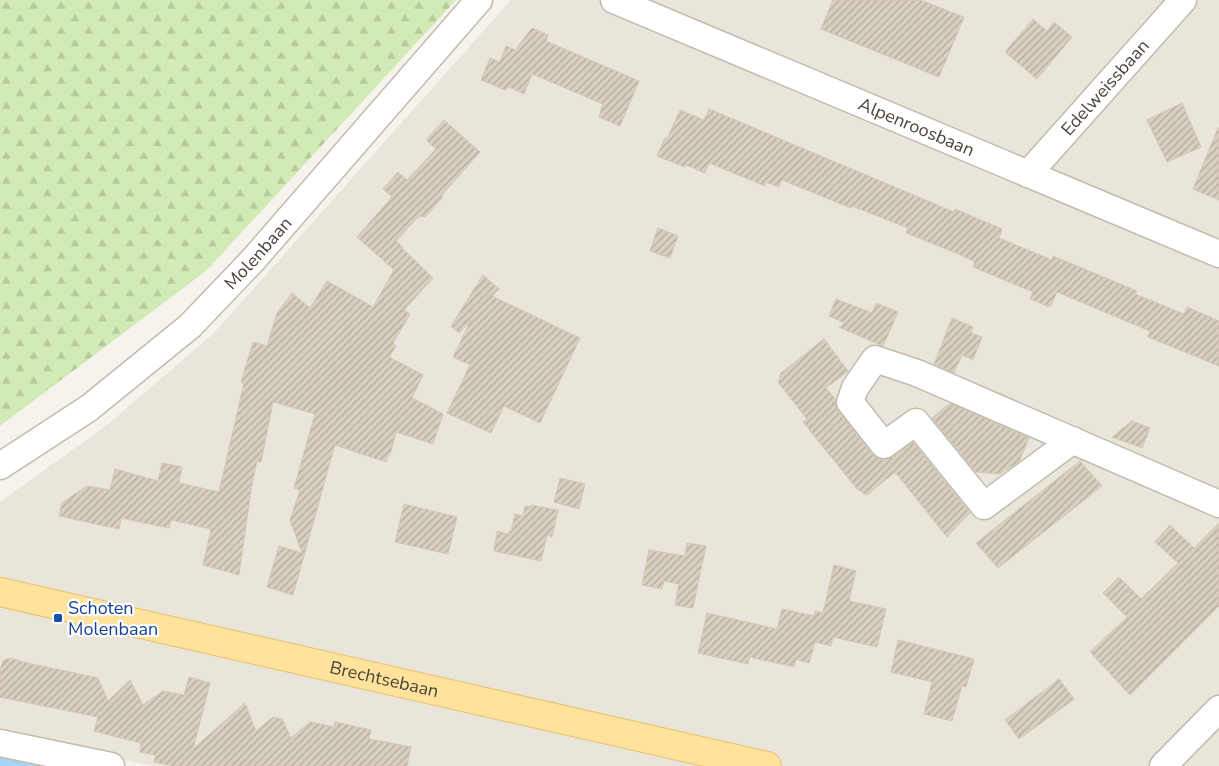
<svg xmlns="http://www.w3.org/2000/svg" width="1219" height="766" viewBox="0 0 1219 766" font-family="'Nunito Sans',sans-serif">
<defs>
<pattern id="forest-firs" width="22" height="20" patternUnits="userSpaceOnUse" patternTransform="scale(1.25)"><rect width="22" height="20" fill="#d2eab5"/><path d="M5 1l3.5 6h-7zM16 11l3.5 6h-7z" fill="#b6ca9c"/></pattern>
<pattern id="building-hatch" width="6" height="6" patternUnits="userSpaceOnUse" patternTransform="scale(1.25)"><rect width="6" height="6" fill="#d8cfc1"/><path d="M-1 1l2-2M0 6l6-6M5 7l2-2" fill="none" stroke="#b1aa9e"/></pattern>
</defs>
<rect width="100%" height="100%" fill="#f6f3ec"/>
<polygon fill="#eae5da" points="511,0 1219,0 1219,766 154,766 0,735 0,502 107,425 213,334"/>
<polygon fill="url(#forest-firs)" points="0,0 456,0 206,271 0,426"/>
<polygon fill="#a9d4f2" points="0,754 59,766 0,766"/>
<g fill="url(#building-hatch)" stroke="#d3c7b4">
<polygon points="833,0 920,0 964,17 939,77 821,29"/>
<polygon points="1033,19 1047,31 1054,22 1072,37 1037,79 1005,52"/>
<polygon points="532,28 548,35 546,41 639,81 620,126 599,117 603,104 532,74 524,94 509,87 505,90 481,80 490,58 500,62 506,46 515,50"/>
<polygon points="1182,103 1201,147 1167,162 1147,120"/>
<polygon points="709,109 954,212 955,209 1002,229 999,238 1052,260 1053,256 1137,291 1135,294 1184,314 1187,307 1219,321 1219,366 1148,337 1150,331 1057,292 1050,307 1030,299 1033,292 973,267 975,262 961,255 906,233 908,228 852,206 851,208 782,180 779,187 766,182 765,186 709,163 705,173 686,165 685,167 657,156 665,138 667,139 680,110 704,120"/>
<polygon points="444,120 480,152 441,196 443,197 425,217 419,216 396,241 403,247 402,248 433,278 404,310 410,314 393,343 396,346 389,357 423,375 412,398 443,414 433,444 396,432 390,455 388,455 386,462 335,445 293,595 267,587 279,546 302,553 290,520 300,490 294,488 315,414 273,402 261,462 257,461 252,484 239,575 203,565 211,529 171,520 169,528 121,518 119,529 59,516 62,503 87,486 110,490 115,469 158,481 162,463 182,467 179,483 219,492 244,383 241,382 253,342 267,346 277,313 292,293 310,308 327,281 373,307 394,270 357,237 392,197 383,189 398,172 407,180 436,149 426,140"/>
<polygon points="1218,128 1219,128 1219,200 1193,189"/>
<polygon points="658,228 678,236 670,258 650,251"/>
<polygon points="483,275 499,289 492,296 580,338 540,423 504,406 491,433 447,413 470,365 453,357 471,320 459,333 451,326"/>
<polygon points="836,299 872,313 876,303 898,312 883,346 839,327 845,323 829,316"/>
<polygon points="952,318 973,327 971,333 982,337 973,360 962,355 954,373 934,364"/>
<polygon points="824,339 848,371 826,388 836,400 835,405 838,411 872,454 879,459 886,460 893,457 913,442 970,513 947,537 895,472 867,495 857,489 803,422 807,419 778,382 781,373"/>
<polygon points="950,403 1029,438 1019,462 999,474 976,472 932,418"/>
<polygon points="1132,421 1150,428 1142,448 1112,437"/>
<polygon points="1080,461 1102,486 998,568 976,543"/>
<polygon points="560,478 585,484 579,509 554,502"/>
<polygon points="404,504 457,517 448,554 395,542"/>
<polygon points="531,505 558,510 552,537 547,535 541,561 494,551 497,531 509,534 509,531 511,531 515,514 523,516 525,506 531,507"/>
<polygon points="1219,523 1219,606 1130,695 1090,652 1127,617 1103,593 1119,577 1141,599 1178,563 1155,542 1170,525 1194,548"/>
<polygon points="687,543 706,546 693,608 675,605 679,584 664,581 662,589 642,585 649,550 685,556"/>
<polygon points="834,565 856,571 849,601 886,609 877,647 833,637 831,646 815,642 809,663 796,659 794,667 750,657 748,664 698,653 707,613 777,629 782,609 814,616 815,611 823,613"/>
<polygon points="898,640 974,659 966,687 962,686 952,721 924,714 932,682 891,672"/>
<polygon points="10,658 27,663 98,678 108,701 130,680 143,705 163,691 184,695 189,677 210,683 193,749 245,703 256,731 273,717 282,719 291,738 310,722 334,727 335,722 371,730 369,739 411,747 407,766 174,766 154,762 156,755 140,752 141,743 94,731 98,717 0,697 0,669 3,661"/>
<polygon points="1059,679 1074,699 1019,739 1005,720"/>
</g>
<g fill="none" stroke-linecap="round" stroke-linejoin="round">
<g stroke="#c2bbae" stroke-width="29">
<g id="minor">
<path id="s1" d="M614,0L1219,254"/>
<path id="s2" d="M1028,174L1183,0"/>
<polyline points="1073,440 984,506 916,422 884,445 850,402 855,388 875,359 917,373 1219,504"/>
<path id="s3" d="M0,466L89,408L190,326L253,260L479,0"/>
<polyline points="0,743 111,766"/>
<polyline points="1163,766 1219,709"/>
</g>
</g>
<g stroke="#e6c16a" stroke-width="30">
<g id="major">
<path id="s4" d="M0,592L767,766"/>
</g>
</g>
<use href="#minor" stroke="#fff" stroke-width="26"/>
<use href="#major" stroke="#ffe39c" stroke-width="28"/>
</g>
<rect fill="#1a4fb4" stroke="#fff" stroke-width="2" x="53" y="613" width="10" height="10" rx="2.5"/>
<g text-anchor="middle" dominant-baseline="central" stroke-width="4.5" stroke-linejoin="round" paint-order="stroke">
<g font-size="18" fill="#4b4439" stroke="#fff">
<text stroke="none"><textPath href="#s2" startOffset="116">Edelweissbaan</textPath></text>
<text stroke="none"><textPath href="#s1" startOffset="328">Alpenroosbaan</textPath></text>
<text stroke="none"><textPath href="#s3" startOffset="336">Molenbaan</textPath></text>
<text stroke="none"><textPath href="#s4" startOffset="394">Brechtsebaan</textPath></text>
</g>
<g font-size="18" fill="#164399" stroke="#fff" text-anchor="start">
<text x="68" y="608">Schoten<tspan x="68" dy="21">Molenbaan</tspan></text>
</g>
</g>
</svg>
